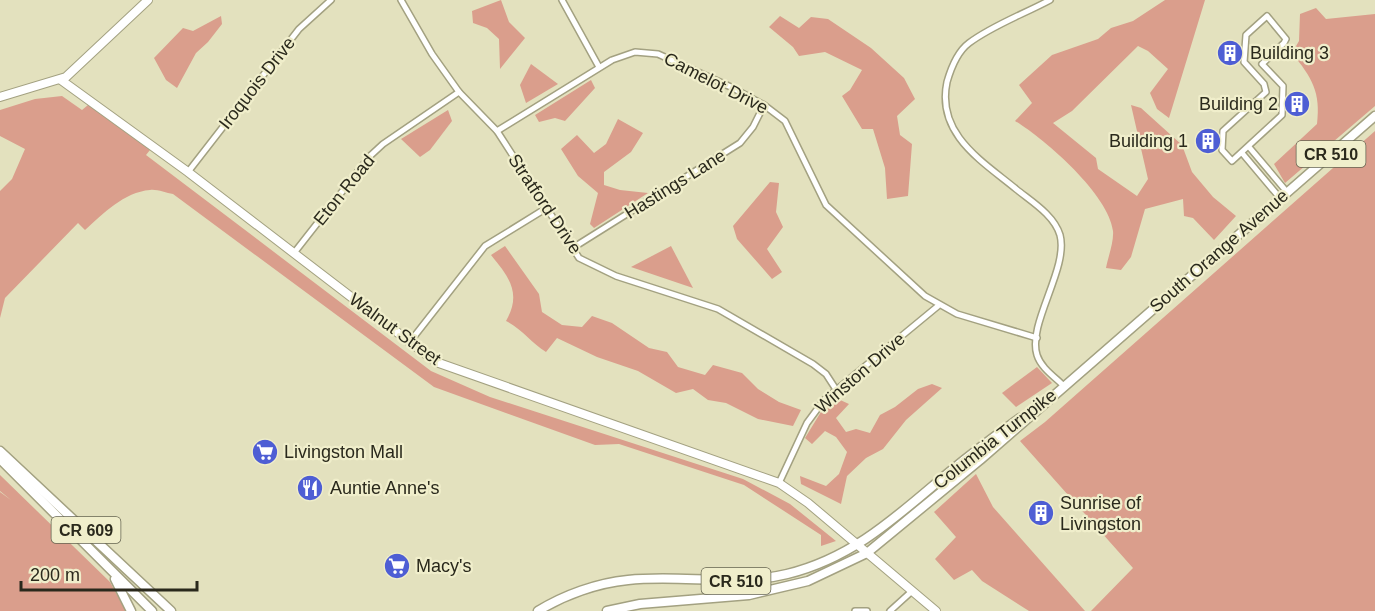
<svg xmlns="http://www.w3.org/2000/svg" width="1375" height="611" viewBox="0 0 1375 611" font-family="Helvetica,sans-serif">
<rect width="100%" height="100%" fill="#e3e1be"/>
<g fill="#da9e8c">
<polygon points="501,0 509,22 525,38 500,69 499,39 487,28 473,23 472,11"/>
<path d="M1165,0H1205L1169,118L1157,109L1150,93L1168,69L1148,51L1138,46L1072,111L1053,123L1096,158L1098,169L1137,196L1148,179L1131,105L1141,108L1182,145L1192,172L1213,197L1236,216L1214,240L1193,218L1184,216L1183,199L1145,209L1131,257L1121,270L1106,268C1108,257 1114,242 1113,231C1109,195 1045,139 1015,121L1032,103L1019,85L1052,55L1098,39L1111,28L1133,21Z"/>
<path d="M1316,8L1326,19L1375,14V106L1285,183L1274,164L1317,124C1321,92 1312,78 1292,53L1299,41L1300,14Z"/>
<polygon points="221,16 222,24 208,42 196,53 177,88 166,80 154,58 183,28 193,31"/>
<polygon points="780,16 799,28 811,17 828,19 871,48 904,78 915,99 897,116 900,135 912,144 908,196 887,199 885,168 873,129 862,129 842,96 850,90 862,70 825,52 799,56 793,47 769,27"/>
<polygon points="531,64 558,84 526,103 520,85"/>
<polygon points="591,80 595,88 565,121 555,118 539,122 535,115"/>
<path d="M62,96L82,110L88,105L150,150L146,155L431,371L490,397L743,479L790,504L836,541L821,546V535L744,485L619,444L595,445L434,387L173,194C166,193 157,189 150,190C124,192 103,214 85,230L78,223L5,298L0,318V191L12,179L25,149L0,136V110L35,99Z"/>
<polygon points="448,110 452,121 430,150 420,157 401,139"/>
<polygon points="618,119 643,133 631,152 604,172 604,185 620,190 648,193 594,228 590,224 598,193 578,176 561,149 577,135 594,153 606,144"/>
<polygon points="1375,131 1375,611 1091,611 1133,568 1020,441 1045,422"/>
<polygon points="770,182 779,183 776,212 783,227 767,249 782,272 772,279 737,239 733,226"/>
<path d="M505,246L539,294L542,312L562,325L582,327L592,316L612,323L649,348L667,352L678,367L705,375L713,365L742,373L758,389L779,402L801,410L793,426L758,419L726,403L708,400L693,389L676,393L638,371L597,357L557,338L546,352C531,343 523,330 506,321C522,293 509,277 491,255Z"/>
<polygon points="671,246 693,288 631,267"/>
<polygon points="1037,367 1052,383 1016,407 1002,393"/>
<polygon points="932,384 942,388 906,420 883,449 866,458 847,476 841,504 801,484 800,476 826,486 839,474 847,452 836,437 825,431 812,444 805,438 824,407 838,399 849,404 836,418 846,432 856,429 870,433 880,415 895,407 918,389"/>
<polygon points="976,474 993,507 1085,611 1029,611 982,581 972,570 954,580 935,559 956,537 934,512"/>
<polygon points="0,475 110,582 126,611 0,611 0,492 11,500 0,491"/>
</g>
<g fill="none" stroke-linecap="round" stroke-linejoin="round">
<g stroke="#a3a181" stroke-width="8">
<g id="street">
<polyline points="401,0 432,54 459,92 497,131 579,258 616,276 718,309 813,364 826,374 837,391"/>
<polyline points="562,0 599,67"/>
<path d="M1050,0C1024,14 993,25 969,43C957,52 951,68 947,82C936,134 982,161 1016,189C1032,202 1054,215 1060,235C1069,268 1027,324 1037,355C1041,368 1055,377 1064,386"/>
<polygon points="1267,16 1286,39 1284,43 1262,64 1283,86 1282,115 1232,161 1222,150 1223,131 1266,92 1264,84 1244,62 1246,35"/>
<polyline points="497,131 612,60 635,52 658,54 733,88 764,105 785,121 826,205 925,296 957,314 1037,338"/>
<polyline points="1249,147 1287,192"/>
<polyline points="1242,153 1280,198"/>
<polyline points="188,172 299,29 331,0"/>
<polyline points="571,249 740,143 753,127 764,105"/>
<polyline points="294,253 370,156 383,144 459,92"/>
<polyline points="409,343 485,246 545,209"/>
<polyline points="779,483 807,423 824,400 938,306"/>
<polyline points="855,611 867,611"/>
<polyline points="890,611 911,592"/>
</g>
</g>
<g stroke="#a3a181" stroke-width="10">
<g id="secondary">
<polyline points="61,80 188,172 436,362 779,483 808,503 936,611"/>
<polyline points="0,97 66,77 148,0"/>
</g>
</g>
<g stroke="#a3a181" stroke-width="11">
<g id="primary">
<polyline points="0,451 171,611"/>
<polyline points="0,459 152,611"/>
<polyline points="115,579 131,611"/>
<path d="M538,611C564,595 597,583 628,580C681,574 734,587 787,574C853,558 897,516 947,474C971,454 995,436 1020,418"/>
<polyline points="607,611 640,604 749,595 808,581 867,553 980,460 1375,116"/>
</g>
</g>
<use href="#street" stroke="#fff" stroke-width="5"/>
<use href="#secondary" stroke="#fff" stroke-width="8"/>
<use href="#primary" stroke="#fff" stroke-width="8"/>
</g>
<defs>
<g id="building-disc" transform="scale(1.35)"><circle r="9.5" fill="#4e5ed4" stroke="#f0eecb"/><path d="M-4-6H4V6H1V3H-1V6H-4ZM-2.5-4.3h1.7v1.8h-1.7ZM.8-4.3h1.7v1.8H.8ZM-2.5-1h1.7V.8h-1.7ZM.8-1h1.7V.8H.8Z" fill="#fff"/></g>
<g id="supermarket-disc" transform="scale(1.35)"><circle r="9.5" fill="#4e5ed4" stroke="#f0eecb"/><path d="M-6-5.5h2.5l.6 2H6L4.5 2H-2.5L-4.4-4H-6ZM-1.5 3.2a1.3 1.3 0 1 0 .1 0ZM3 3.2a1.3 1.3 0 1 0 .1 0Z" fill="#fff"/></g>
<g id="restaurant-disc" transform="scale(1.35)"><circle r="9.5" fill="#4e5ed4" stroke="#f0eecb"/><path d="M-5-6h1v4h1v-4h1v4h1v-4h1v5L-1.5 .5V6h-2V.5L-5-1ZM5-6V6H3V1.5H1.5Q1.5-4 5-6Z" fill="#fff"/></g>
</defs>
<g fill-rule="evenodd">
<use href="#building-disc" x="1230" y="53"/>
<use href="#building-disc" x="1297" y="104"/>
<use href="#building-disc" x="1208" y="141"/>
<use href="#supermarket-disc" x="265" y="452"/>
<use href="#restaurant-disc" x="310" y="488"/>
<use href="#building-disc" x="1041" y="513"/>
<use href="#supermarket-disc" x="397" y="566"/>
</g>
<g text-anchor="middle" dominant-baseline="central" stroke-width="4.5" stroke-linejoin="round" paint-order="stroke">
<g fill="#f0eecb" stroke="#656450" stroke-width="1.5">
<rect x="1296.5" y="141" width="69" height="26" rx="4.5"/>
<rect x="51.5" y="517" width="69" height="26" rx="4.5"/>
<rect x="701.5" y="568" width="69" height="26" rx="4.5"/>
</g>
<g font-size="16" font-weight="bold" fill="#2a291c">
<text x="1331" y="154">CR 510</text>
<text x="86" y="530">CR 609</text>
<text x="736" y="581">CR 510</text>
</g>
<g font-size="18" fill="#2a291c" stroke="#f0eecb" text-anchor="start">
<text x="1250" y="53">Building 3</text>
<text x="1278" y="104" text-anchor="end">Building 2</text>
<text x="1188" y="141" text-anchor="end">Building 1</text>
<text x="284" y="452">Livingston Mall</text>
<text x="330" y="488">Auntie Anne's</text>
<text x="1060" y="503">Sunrise of<tspan x="1060" dy="21">Livingston</tspan></text>
<text x="416" y="566">Macy's</text>
</g>
<g font-size="18" fill="#2a291c" stroke="#f0eecb">
<text transform="translate(257 83) rotate(-52)">Iroquois Drive</text>
<text transform="translate(716 83) rotate(27)">Camelot Drive</text>
<text transform="translate(675 184) rotate(-32)">Hastings Lane</text>
<text transform="translate(344 190) rotate(-51)">Eton Road</text>
<text transform="translate(545 204) rotate(56)">Stratford Drive</text>
<text transform="translate(1219 251) rotate(-41)">South Orange Avenue</text>
<text transform="translate(395 329) rotate(36)">Walnut Street</text>
<text transform="translate(860 373) rotate(-41)">Winston Drive</text>
<text transform="translate(995 439) rotate(-38)">Columbia Turnpike</text>
</g>
</g>
<path d="M21 581v9h176v-9" fill="none" stroke="#2a291c" stroke-width="3"/>
<text x="30" y="581" font-size="18" fill="#2a291c" stroke="#f0eecb" stroke-width="4.5" paint-order="stroke">200 m</text>
</svg>
